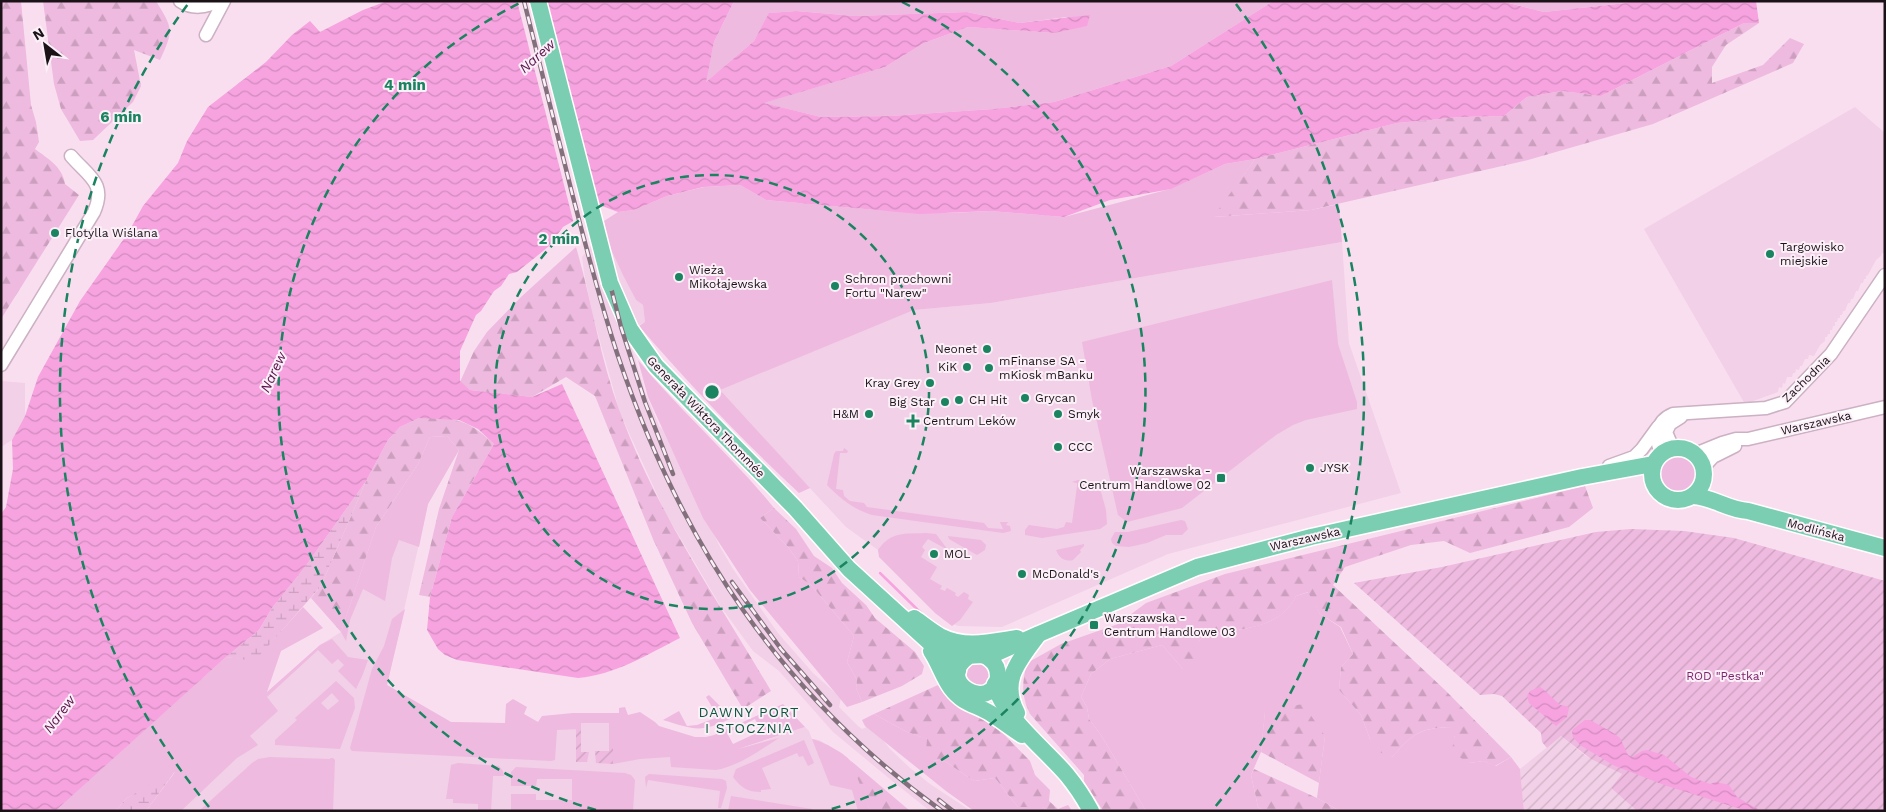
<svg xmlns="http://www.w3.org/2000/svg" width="1886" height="812" viewBox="0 0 1886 812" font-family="'Work Sans',sans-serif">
<defs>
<pattern id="industrial-furrows" width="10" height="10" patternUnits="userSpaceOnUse" patternTransform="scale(1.25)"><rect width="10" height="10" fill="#f2d0e7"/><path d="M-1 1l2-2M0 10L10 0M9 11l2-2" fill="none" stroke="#cfb2c5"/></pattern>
<pattern id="forest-firs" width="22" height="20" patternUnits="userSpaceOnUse" patternTransform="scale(1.25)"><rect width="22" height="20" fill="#eebadf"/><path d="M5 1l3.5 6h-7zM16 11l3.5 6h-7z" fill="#cc9fbf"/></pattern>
<pattern id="wetland-marsh" width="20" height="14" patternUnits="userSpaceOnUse" patternTransform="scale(1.25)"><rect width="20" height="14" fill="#eebadf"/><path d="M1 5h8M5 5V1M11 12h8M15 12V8" fill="none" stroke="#cc9fbf"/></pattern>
<pattern id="garden-furrows" width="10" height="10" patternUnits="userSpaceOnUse" patternTransform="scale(1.25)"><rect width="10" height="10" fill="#eebadf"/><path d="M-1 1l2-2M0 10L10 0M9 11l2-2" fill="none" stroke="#cc9fbf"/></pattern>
<pattern id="water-waves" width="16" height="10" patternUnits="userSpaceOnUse" patternTransform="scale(1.25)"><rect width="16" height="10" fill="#f6a3df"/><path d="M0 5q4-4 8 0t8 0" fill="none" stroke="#d28bbf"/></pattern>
</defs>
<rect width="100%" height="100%" fill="#f9def0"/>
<g fill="#f2d0e7">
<polygon points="1855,107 1885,133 1884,253 1882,253 1881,256 1876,260 1868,275 1866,276 1866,279 1864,279 1863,283 1861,283 1858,291 1856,291 1853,299 1851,299 1850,303 1848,303 1845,311 1843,311 1842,315 1840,315 1840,318 1838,318 1837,322 1835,322 1835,326 1833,326 1832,330 1830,330 1830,334 1828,334 1827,337 1825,337 1825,341 1820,345 1814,356 1809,355 1808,359 1805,359 1802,366 1800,366 1799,370 1796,369 1795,373 1793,373 1792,377 1787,377 1785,384 1783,383 1782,388 1779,387 1778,392 1745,404 1644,229"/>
<polygon points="1342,242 1349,343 1401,493 1168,554 1002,627 958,626 944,620 880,557 878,550 846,527 719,390 914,310 991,303"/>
<polygon points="592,245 609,245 636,300 643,305 645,322 639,325 639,330 628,336 645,392 659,426 663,430 719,545 733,569 778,633 813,673 841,698 839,707 858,726 862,729 871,725 890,749 909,767 930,784 971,811 930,811 896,784 833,732 779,671 753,651 721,607 665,512 620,413 593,316 585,278 582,257"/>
<polygon points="1,381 25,383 25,416 12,440 1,447"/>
<polygon points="459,450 428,504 387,685 451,722 572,725 573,713 722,755 805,727 809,731 812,739 819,740 831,747 851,761 910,811 176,811 267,693 320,645 341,632 376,527"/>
</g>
<polygon fill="url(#industrial-furrows)" points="1561,736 1586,756 1622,774 1611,788 1637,811 1524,811 1520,769"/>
<g fill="#eebadf" fill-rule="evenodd">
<polygon points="734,1 1273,1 1171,66 1054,102 993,109 890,116 821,117 763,103 885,67 924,43 968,27 1054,33 1067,17 1019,23 967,12 855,16 796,11 770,13 754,41 705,83 714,42"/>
<polygon points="1501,1 1631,1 1626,3 1544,12"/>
<path d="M1255,159L1214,217L1311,210L1339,204L1342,242L991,303L914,310L720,390L810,488L799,493C743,441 689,384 639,326L645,322L643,305L636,300L623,275L609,245L604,221L618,212L634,210L667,196L704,187L740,185L766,200L877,210L950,213L990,211L1064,217L1170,189L1225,164Z"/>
<polygon points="1332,280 1338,344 1357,402 1357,409 1306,420 1293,425 1276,435 1182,508 1127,522 1118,515 1092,400 1082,342"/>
<path d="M638,360C681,412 732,456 774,508L760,518L788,547L798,561L799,577L811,585L854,636L847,662L857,680L856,688L862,702L847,707L750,590L703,518L648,397Z"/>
<polygon points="447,436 459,450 428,504 419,547 399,540 392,558 385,601 363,589 350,620 346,641 341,632 376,527 418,464 430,437"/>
<path d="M844,448L848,451L847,453H840L836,489L843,490L844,496L850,501L864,503L867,507L984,523L988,528L1003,529L1000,522H1008L1006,525L1010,526L1011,531L1003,533L872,515C853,509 841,499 827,485L834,454L836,451H843Z"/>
<circle cx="1678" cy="474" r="20"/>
<polygon points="1078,480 1087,482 1086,484 1099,485 1106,510 1107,524 1100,529 1054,536 1042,538 1025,535 1025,530 1029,525 1057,529 1064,527 1066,522 1072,523 1077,486 1077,483 1072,482"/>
<polygon points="1181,520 1185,521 1188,529 1182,535 1166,535 1147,543 1129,547 1116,546 1112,543 1111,539 1115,532 1128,532"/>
<path d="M926,533L936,534L948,550L928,539L922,547L925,550L921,557L937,567L930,579L942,586L940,589L945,591L947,588L956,593L955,595L958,597L964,592L969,595L968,599L973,602L960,620L952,626L935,613L879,557L878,550C891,531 905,534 926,533Z"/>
<polygon points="948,536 981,540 986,545 985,550 977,555 949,539"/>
<path d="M1084,544V546L1080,550L1081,552L1073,560C1065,562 1059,558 1056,550Z"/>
<path d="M1309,592L1320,614L1340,627L1353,654L1341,667L1339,690L1361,715L1370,739L1392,757C1413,734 1419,728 1452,727L1455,738L1469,763L1484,761L1496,766L1511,757L1520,769L1524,811H1340L1317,798L1325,736L1265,712L1261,752L1251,775L1258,807L1264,811H1146L1101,735L1089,719L1087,707L1081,697L1091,674L1110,659L1162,645L1183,669C1189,659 1194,644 1204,636C1209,633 1217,633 1223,632C1251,628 1282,625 1296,596Z"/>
<polygon points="303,607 323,628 281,651 267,692 320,645 332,639 348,657 368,660 363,674 356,689 338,671 344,665 338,659 332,664 318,650 267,697 278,711 250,736 258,745 237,758 181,811 146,811 175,772 127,798 115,811 53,811 226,657 255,660"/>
<path d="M405,609L387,685L451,722L505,723L506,704L513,699L527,707L524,714L538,722L542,716L573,713H619V708L625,707L628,715L640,712L655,722L659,726L695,737H706L714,735L783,704L805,727L738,749L779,738C760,750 739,766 716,770L671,767L670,757L640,759L613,764V748H609V723H581V729L557,730L555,760L551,761L352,751L350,748L372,669L384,646L392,619ZM755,719L761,731L733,744L727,733Z"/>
<polygon points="976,660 989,666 991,680 983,688 967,682 965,670"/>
<path d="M336,681L354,698L355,708L340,749L275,745V740L297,720L295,718ZM332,693L339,701L328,710L321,703Z"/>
<path d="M709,695L732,718C700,733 696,730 663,720L679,711L687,726L697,725L718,717L706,697Z"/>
<polygon points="874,714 907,732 928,739 933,760 946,762 974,781 995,778 1018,807 1043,807 1046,811 974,811 946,791 865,726 862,720"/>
<path d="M812,739C822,741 847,754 852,763C860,777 864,795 870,811H858L852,790L830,785Z"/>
<path d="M804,740L814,763L808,766L803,756L799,757L797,753L762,768L771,789L761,790V792C748,792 741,788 733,777L736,769Z"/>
<polygon points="270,757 330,759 330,758 333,758 335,760 333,811 199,811 252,763 258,759"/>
<polygon points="458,763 499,766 503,771 504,776 493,776 491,811 478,811 478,804 453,803 453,799 446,799 451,765"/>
<polygon points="516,767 625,773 631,775 635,780 633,811 511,811 511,794 536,794 536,800 572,800 572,779 537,779 536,786 511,786 511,772"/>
<polygon points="649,774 722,779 726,781 727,788 721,808 718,808 720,791 648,780 646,788 645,777"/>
<polygon points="731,796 812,809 814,811 728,811"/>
</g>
<g fill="url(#forest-firs)">
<path d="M1,1H21L31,105L36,122L39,142L35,149C47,158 63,167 65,184L79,195L1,319Z"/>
<path d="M43,1H156C173,29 174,30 160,60L134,50L141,86L133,102L93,140L80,141L61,109L54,84Z"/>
<polygon points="1744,23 1759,23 1726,45 1712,67 1712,83 1763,65 1790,38 1804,44 1793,63 1653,124 1528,160 1311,210 1213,217 1255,159 1397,123 1460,117 1504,116 1527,97 1562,91 1601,96"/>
<path d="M576,247C592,302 600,359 620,412C656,511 718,601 771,691L743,709L692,623L653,539L595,396L566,377L532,397L470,390L460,382L474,351L487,332L521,297Z"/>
<path d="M419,418C456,418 466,418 494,444L452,517L430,597L419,595L439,509L459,450L447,436L430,437L418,464L376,527L341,632L311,598L321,586L366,481L388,440L400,427Z"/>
<path d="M1585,486L1593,508L1569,527L1470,553L1444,541L1411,545L1345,567L1333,585L1445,690L1511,757L1495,766L1484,761L1469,763L1451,752L1455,738L1451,727C1419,728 1413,734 1392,757L1377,751L1370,739L1361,715L1339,690L1341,667L1353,654L1341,627L1320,614L1308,592L1296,596C1283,624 1253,628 1225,632C1220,633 1210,632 1205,635C1200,638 1196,646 1194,651L1196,659L1189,668L1183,669L1162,645L1110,659L1091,674L1081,697L1087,707L1089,719L1101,735L1146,811H1103L1084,781V775L1030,714C1021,696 1022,682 1027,663L1061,644L1118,624L1146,603L1225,574Z"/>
<polygon points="774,508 796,529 814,556 832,568 842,583 866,605 875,618 915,652 924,666 922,674 902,686 862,702 856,688 857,680 847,662 854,636 811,585 799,577 798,561 788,547 760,518"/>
<polygon points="938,685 989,719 1030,761 1035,775 1050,790 1049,801 1058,809 1068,805 1072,811 1046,811 1043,807 1018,807 995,778 974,781 946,762 933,760 926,751 927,739 907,732 874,714"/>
<polygon points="1303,704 1325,736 1319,783 1261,752 1265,711"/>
<polygon points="851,761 910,811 870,811"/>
<polygon points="1254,769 1317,798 1340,811 1264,811 1258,807 1251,775"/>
</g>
<g fill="url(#wetland-marsh)">
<polygon points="366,481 321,586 255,661 226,657 259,630 272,608 305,567"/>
<polygon points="176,770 146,811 115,811 127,798"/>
</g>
<g fill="url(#garden-furrows)">
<polygon points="1631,529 1684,531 1734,538 1885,581 1885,811 1637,811 1611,788 1622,774 1591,759 1561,736 1547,748 1542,742 1541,733 1502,696 1494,694 1480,695 1354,583 1442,567 1596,532"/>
<polygon points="576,729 581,729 581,752 589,752 587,762 576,762"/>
<polygon points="609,748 613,748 613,764 596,763 595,751 609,751"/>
</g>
<g fill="url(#water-waves)">
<path d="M387,1H734L714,42L706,82L754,41L769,13L796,11L855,16L967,12L1019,23L1090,15L1087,26L1054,33L968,27L924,43L885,67L764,103L821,117L890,116L993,109L1054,102L1171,66L1273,1H1501L1544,12L1626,3L1631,1H1756L1759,23H1744L1601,96L1562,91L1527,97L1504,116L1460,117L1397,123L1255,159L1225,164L1171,189L1110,200L1064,217L990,211L920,214L766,200L740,185L703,187L667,196L634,210L618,212L602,206L596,208L563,227L549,246L537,256L517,272L509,274L501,286L494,291L481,311L476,315L460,351V381L470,390L532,397L562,384L680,638C648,654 615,675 578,678L457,660L445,655L438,649L427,630L430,597L452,517L494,444L478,429L459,420L419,418L400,427L388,440L366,481L305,567L272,608L259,630L226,657L55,811H1V514L6,507L13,469L12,440L25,416L38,377L80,301L128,233L143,206L178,163L187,141L208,107L266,62L292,35L310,21L320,32L363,10Z"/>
<polygon points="1540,687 1543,689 1560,705 1566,706 1569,708 1567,717 1556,726 1529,703 1527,696 1530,691"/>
<polygon points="1585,720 1590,720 1615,734 1620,738 1628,755 1632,757 1642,751 1647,750 1664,755 1691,777 1710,784 1716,782 1729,785 1737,797 1761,811 1747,811 1664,785 1613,765 1580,745 1573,737 1572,732 1573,729"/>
</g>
<polygon fill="#f9def0" points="517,1 529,1 584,218 574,224"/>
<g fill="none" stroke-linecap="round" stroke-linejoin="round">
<polyline stroke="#f6a3df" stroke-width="2.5" points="880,573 922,614"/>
<g stroke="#cbb1c3" stroke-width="15">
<g id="minor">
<path d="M180,1C193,10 206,7 219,1"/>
<polyline points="206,35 224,1"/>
<path d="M1,365L94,212C107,183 88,176 71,156"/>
<polyline points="1677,447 1671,444 1666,432 1670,424 1681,417"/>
<path d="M1661,453C1654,437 1656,421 1673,414L1766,408L1785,402L1831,354L1885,275"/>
<polyline points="1695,454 1722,443 1736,439 1748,439 1885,407"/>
<polyline points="1609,466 1634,457 1642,449 1658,427"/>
<polyline points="1703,468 1713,457 1735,446"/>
</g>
</g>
<g stroke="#fff" stroke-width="19">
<g id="major">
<polyline points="610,283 630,329 656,366 795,508 849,569 951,662 958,671"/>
<circle cx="1678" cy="474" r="26"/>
<path d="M1693,496C1713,497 1728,510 1748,511L1885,548"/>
<path d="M914,618C923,624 931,631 940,636C965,649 991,642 1017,638"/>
<path d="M942,644C948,648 954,654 962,655C972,658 982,651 991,660C996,664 998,671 998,677C992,715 932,681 969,656"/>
<path d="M931,651C939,663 943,677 951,688C963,704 975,704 990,713C1001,720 1011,728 1022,735"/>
<polyline points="988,657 1039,634 1197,567 1311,537 1582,477 1653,464"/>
<path d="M995,684C1001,715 1047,751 1067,775C1076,786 1084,798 1091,811"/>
<path d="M1017,713C1000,680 1019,661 1038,635"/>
</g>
</g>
<use href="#minor" stroke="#fff" stroke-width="12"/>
<use href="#major" stroke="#7cceb2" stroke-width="16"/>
<g stroke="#82717c" stroke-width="4.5">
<g id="rail">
<path d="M524,1C540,65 556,129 572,193C586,247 600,302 618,356C681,543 780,694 942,811"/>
<polyline points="538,1 621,327 645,402 673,474"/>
<polyline points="732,582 781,649 830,705"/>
<polyline points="939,800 953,811"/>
</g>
</g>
<use href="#rail" stroke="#fcf0f8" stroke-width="2.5" stroke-dasharray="8" stroke-linecap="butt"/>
<g stroke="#fff" stroke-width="19" stroke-linecap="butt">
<polyline id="major-bridge" points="538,1 610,283"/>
</g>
<use href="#major-bridge" stroke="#7cceb2" stroke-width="16"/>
</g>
<g fill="none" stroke="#1a835f" stroke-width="2.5" stroke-dasharray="9 6">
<circle cx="712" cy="392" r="217"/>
<path d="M596 810A434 434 0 0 1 522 2M902 2A434 434 0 0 1 828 810"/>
<path d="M209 807A652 652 0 0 1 188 4M1236 4A652 652 0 0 1 1215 807"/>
</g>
<g fill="#1a835f" stroke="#fcf0f8" stroke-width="2">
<circle cx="55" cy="233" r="5"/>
<circle cx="1770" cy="254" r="5"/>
<circle cx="679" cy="277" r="5"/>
<circle cx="835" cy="286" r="5"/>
<circle cx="987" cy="349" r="5"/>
<circle cx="967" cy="367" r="5"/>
<circle cx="989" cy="368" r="5"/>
<circle cx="930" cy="383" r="5"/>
<circle cx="1025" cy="398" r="5"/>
<circle cx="959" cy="400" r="5"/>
<circle cx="945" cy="402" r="5"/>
<circle cx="869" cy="414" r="5"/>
<circle cx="1058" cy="414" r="5"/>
<path d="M910.5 413.5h5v5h5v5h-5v5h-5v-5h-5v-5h5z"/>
<circle cx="1058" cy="447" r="5"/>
<circle cx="1310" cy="468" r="5"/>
<rect x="1216" y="473" width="10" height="10" rx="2.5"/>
<circle cx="934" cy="554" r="5"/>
<circle cx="1022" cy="574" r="5"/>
<rect x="1089" y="620" width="10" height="10" rx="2.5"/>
</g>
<g text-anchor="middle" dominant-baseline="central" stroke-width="4" stroke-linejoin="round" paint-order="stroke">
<g font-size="12" fill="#1b1218" stroke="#fcf0f8" text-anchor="start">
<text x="65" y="233">Flotylla Wiślana</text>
<text x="1780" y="247">Targowisko<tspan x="1780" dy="14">miejskie</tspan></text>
<text x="689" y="270">Wieża<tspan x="689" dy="14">Mikołajewska</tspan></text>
<text x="845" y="279">Schron prochowni<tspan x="845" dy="14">Fortu "Narew"</tspan></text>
<text x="977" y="349" text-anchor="end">Neonet</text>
<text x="999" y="361">mFinanse SA -<tspan x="999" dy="14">mKiosk mBanku</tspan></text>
<text x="957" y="367" text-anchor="end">KiK</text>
<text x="920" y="383" text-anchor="end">Kray Grey</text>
<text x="1035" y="398">Grycan</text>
<text x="969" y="400">CH Hit</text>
<text x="935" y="402" text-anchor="end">Big Star</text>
<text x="859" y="414" text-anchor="end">H&amp;M</text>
<text x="1068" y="414">Smyk</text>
<text x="923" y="421">Centrum Leków</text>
<text x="1068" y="447">CCC</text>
<text x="1320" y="468">JYSK</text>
<text x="1211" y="471" text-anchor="end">Warszawska -<tspan x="1211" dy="14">Centrum Handlowe 02</tspan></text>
<text x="944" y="554">MOL</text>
<text x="1032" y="574">McDonald's</text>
<text x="1104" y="618">Warszawska -<tspan x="1104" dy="14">Centrum Handlowe 03</tspan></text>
</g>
<g font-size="12" fill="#1b1218" stroke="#fcf0f8">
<text transform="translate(1806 379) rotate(-44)">Zachodnia</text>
<text transform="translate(706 417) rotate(46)">Generała Wiktora Thommée</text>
<text transform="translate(1816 423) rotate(-13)">Warszawska</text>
<text transform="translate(1816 530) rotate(15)">Modlińska</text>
<text transform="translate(1305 539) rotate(-13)">Warszawska</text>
</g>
<g font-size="12" fill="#7f216c" stroke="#fcf0f8">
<text x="1725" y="676">ROD "Pestka"</text>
</g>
<g font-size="14" font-style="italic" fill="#5c144d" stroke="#fcf0f8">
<text transform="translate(537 56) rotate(-42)">Narew</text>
<text transform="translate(273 372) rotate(-65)">Narew</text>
<text transform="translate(59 714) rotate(-53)">Narew</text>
</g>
<g font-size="14" letter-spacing="1" fill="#0d553d" stroke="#fcf0f8">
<text x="749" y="712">DAWNY PORT<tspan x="749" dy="16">I STOCZNIA</tspan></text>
</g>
</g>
<circle cx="712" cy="392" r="8" fill="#1a835f" stroke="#fcf0f8" stroke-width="2.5"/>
<g font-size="15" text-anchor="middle" font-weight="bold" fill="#1a835f" stroke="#fcf0f8" stroke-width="4" stroke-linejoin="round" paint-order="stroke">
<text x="405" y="90">4 min</text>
<text x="121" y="122">6 min</text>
<text x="559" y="244">2 min</text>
</g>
<rect width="1886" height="812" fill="none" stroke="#1b1218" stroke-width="5"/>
<g transform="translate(45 45) rotate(329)" stroke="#fcf0f8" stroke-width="4" paint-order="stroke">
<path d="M0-4L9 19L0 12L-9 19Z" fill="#1b1218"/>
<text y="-8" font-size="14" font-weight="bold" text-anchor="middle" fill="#1b1218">N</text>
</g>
</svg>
